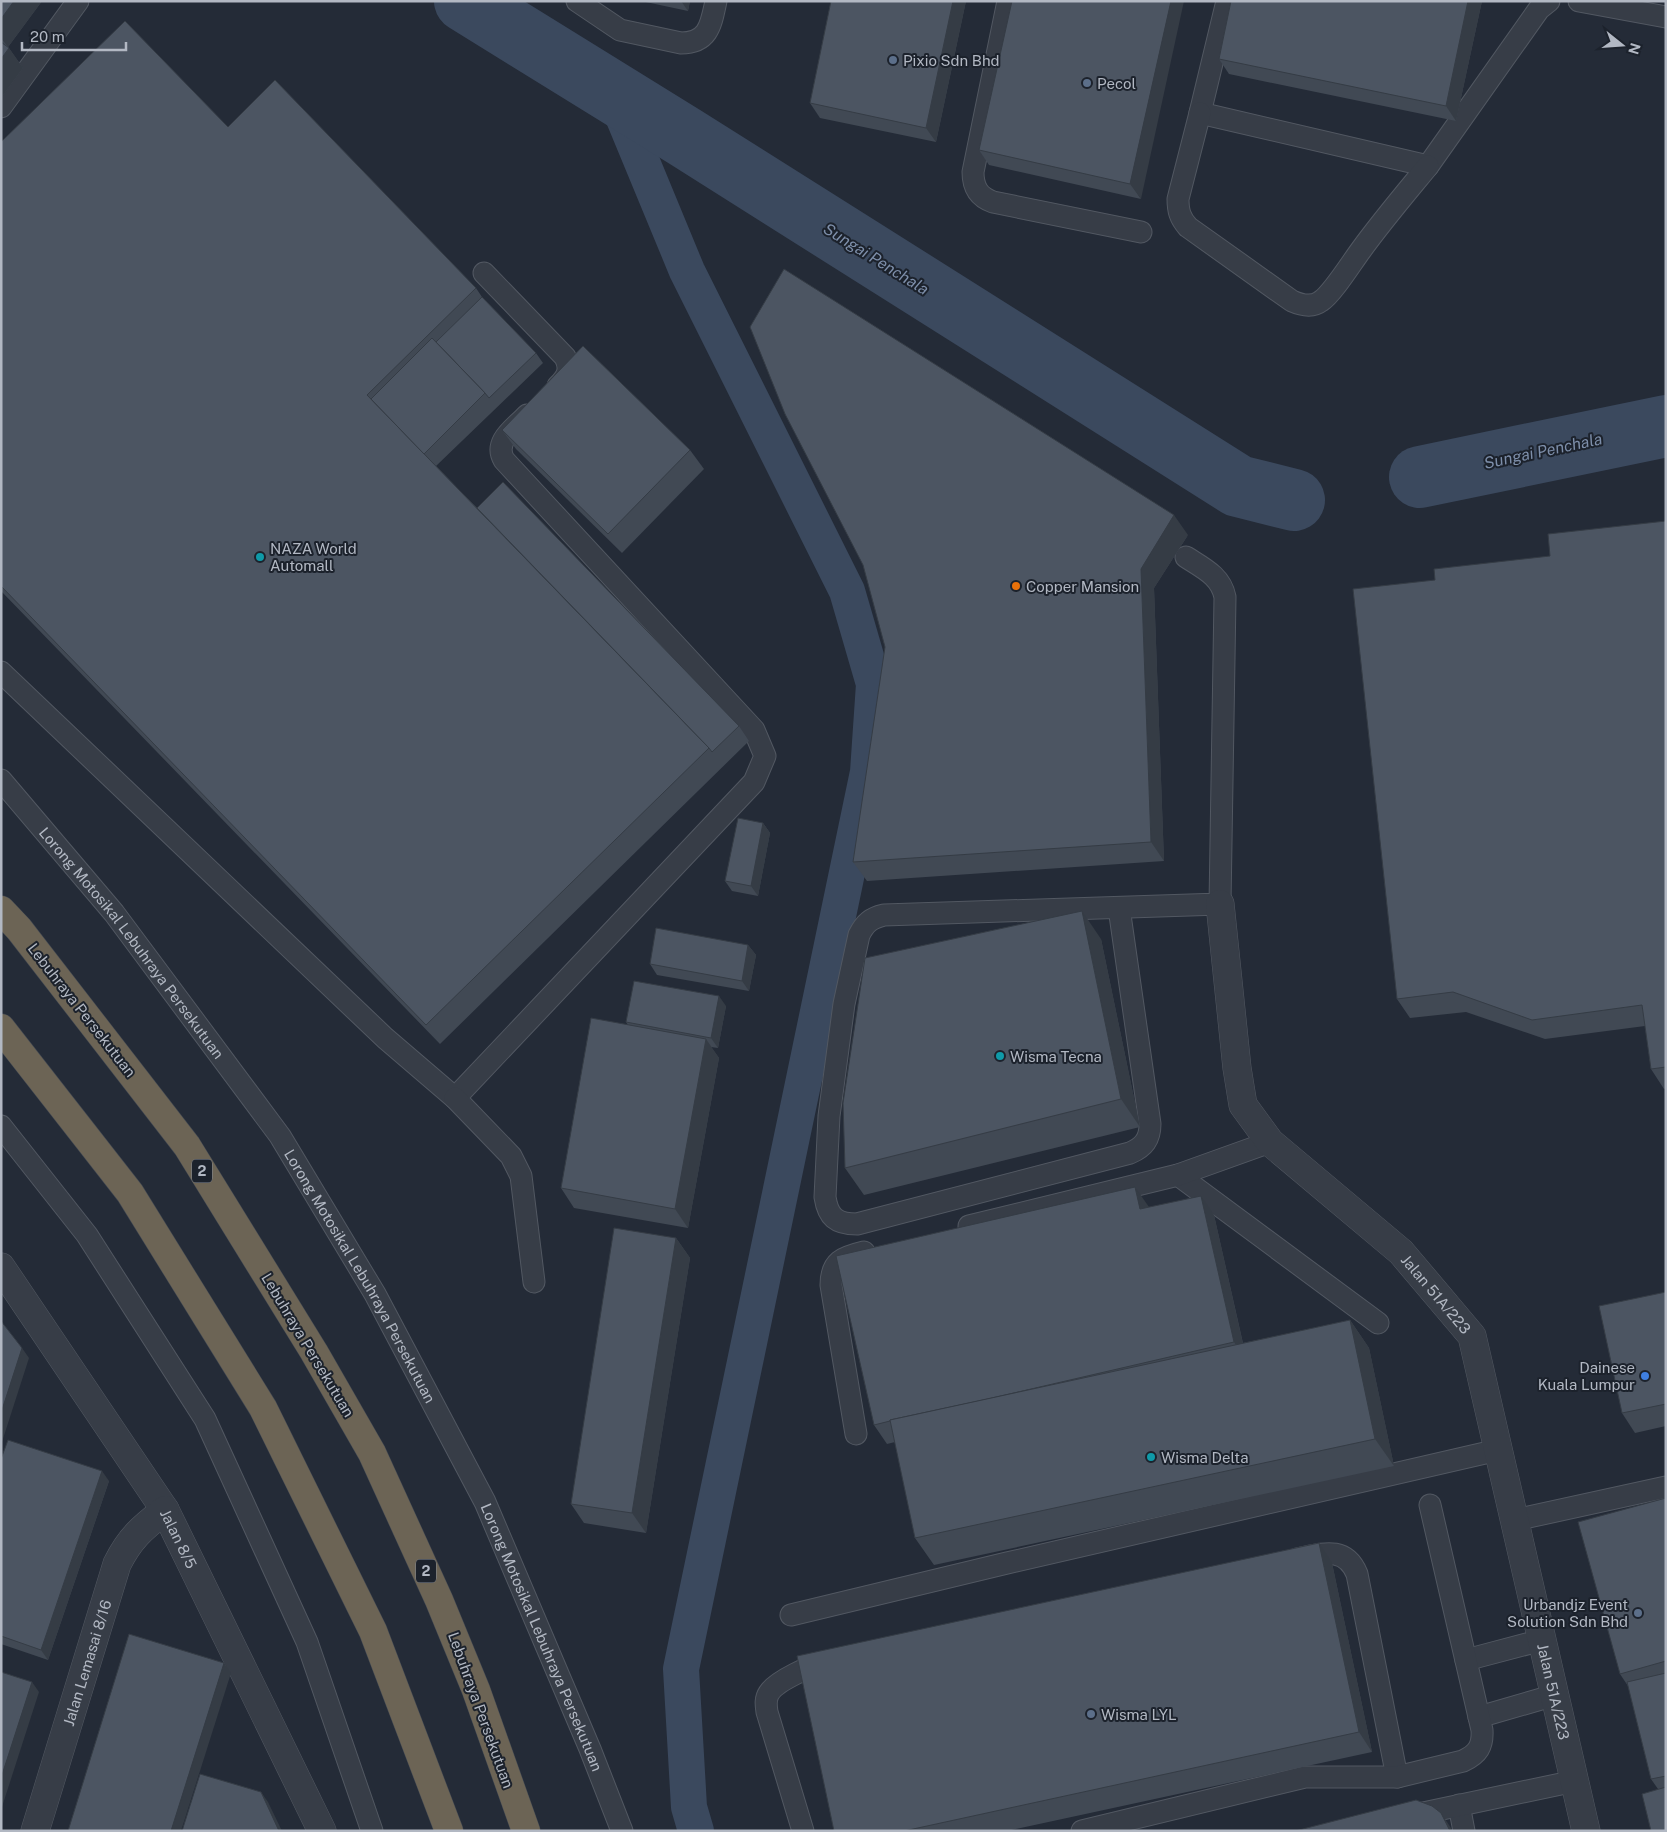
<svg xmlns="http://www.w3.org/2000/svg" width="1667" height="1832" viewBox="0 0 1667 1832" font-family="'Public Sans',sans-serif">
<rect width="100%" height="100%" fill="#242b37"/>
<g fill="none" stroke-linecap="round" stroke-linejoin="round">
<polyline stroke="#3b495e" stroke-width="36" points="613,92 687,271 847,591 874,684 868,772 681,1669 689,1807 696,1831"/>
<g stroke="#3b495e" stroke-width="62">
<polyline points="465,1 685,137 1238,486 1294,500"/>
<polyline points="1420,477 1666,426"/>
</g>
<g stroke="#525862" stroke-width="23">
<g id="lane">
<path d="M577,1L620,30L681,43C709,43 711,24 716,1"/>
<path d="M1008,1L973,172C973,188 979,197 993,202L1141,232"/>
<polyline points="1227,1 1200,113 1428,166 1539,9 1549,1"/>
<polyline points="1579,1 1666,17"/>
<polyline points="1,107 78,1"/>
<path d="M1200,113L1178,199C1178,211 1180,218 1188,227L1292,301C1301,305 1312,308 1321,301C1332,294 1352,262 1361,250C1382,221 1405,194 1428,166"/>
<path d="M484,273L565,357C571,369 568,376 558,386"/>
<path d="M1,672L385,1038L455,1098L754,782L765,756L754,730L504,460C493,441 515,428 527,415"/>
<path id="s1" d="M1,780L114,913L280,1136L375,1294L485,1502L590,1749L622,1831"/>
<path d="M1119,908L1150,1124C1150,1139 1144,1147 1130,1153L857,1224C836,1224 828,1217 825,1197L829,1116L844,1004L859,935C865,923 871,918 884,915L1220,904L1225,597C1221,576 1203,568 1186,557"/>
<polyline points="455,1098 511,1156 521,1176 534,1282"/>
<polyline points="1,1126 87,1235 205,1419 307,1642 372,1831"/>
<polyline points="1178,1175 1378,1323"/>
<polyline points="969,1226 1178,1175 1270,1142"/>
<path d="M856,1434L831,1285C831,1261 843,1257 864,1252"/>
<polyline points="1515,1520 1666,1487"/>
<path d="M1297,1559C1322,1554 1345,1545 1357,1574L1397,1777"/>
<polyline points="791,1615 1007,1563 1498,1450"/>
<polyline points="1466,1660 1542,1640"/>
<polyline points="1479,1717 1555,1695"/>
<polyline points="1459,1805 1464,1831"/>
<polyline points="1409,1816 1575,1781"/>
<path d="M803,1831L767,1712C766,1705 765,1699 769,1693C776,1681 812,1665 825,1662"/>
<path d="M1082,1831L1305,1777H1397L1463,1761C1478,1754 1483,1746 1482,1730L1430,1505"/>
</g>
</g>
<g stroke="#525862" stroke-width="29">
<g id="street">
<path id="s2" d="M1220,904L1237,1068L1243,1105L1270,1142L1401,1252L1472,1336L1586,1831"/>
<path id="s3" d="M1,1267L165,1510L322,1831"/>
<path id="s4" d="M35,1831L117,1564C130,1538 142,1528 165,1510"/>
</g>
</g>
<g stroke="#424852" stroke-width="29">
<g id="highway">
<polyline points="1,910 19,929 187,1146 314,1352 372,1453 439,1600 476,1690 526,1831"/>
<polyline points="1,1028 130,1193 263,1408 373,1631 449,1831"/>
</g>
</g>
<use href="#lane" stroke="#373d47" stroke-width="21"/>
<use href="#street" stroke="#373d47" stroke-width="28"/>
<use href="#highway" stroke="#6c6455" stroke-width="28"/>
</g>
<g fill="#414954">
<polygon points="1,1 42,1 8,47 23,68 1,98"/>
<polygon points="641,1 690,1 688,11"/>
<polygon points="831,1 966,1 936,142 820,118 810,103"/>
<polygon points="1012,1 1141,199 989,165 979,150"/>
<polygon points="1231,1 1482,1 1456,121 1229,74 1219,59"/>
<polygon points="228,127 476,288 482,297 536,353 543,363 436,466 477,508 739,726 749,741 440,1044 1,591 1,142"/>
<polygon points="502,430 690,450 704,469 622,553 516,449"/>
<polygon points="1666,521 1666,1088 1664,1089 1651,1069 1645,1026 1545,1039 1466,1012 1410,1018 1397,999 1435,580 1550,556"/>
<polygon points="1188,535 1154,588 1164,861 867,881 853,862"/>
<polygon points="763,823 770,833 758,896 732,891 725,881"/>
<polygon points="1101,939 1140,1127 864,1195 845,1168"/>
<polygon points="748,945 756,955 749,991 657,975 650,964"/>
<polygon points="726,1006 718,1048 711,1047 719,1058 688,1228 574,1208 561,1188 628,1025 626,1022"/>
<polygon points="1149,1207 1214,1215 1243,1343 1350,1320 1369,1348 1394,1466 934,1565 915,1538 895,1442 887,1444 874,1425"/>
<polygon points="676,1238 690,1258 646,1533 584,1523 571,1504"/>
<polygon points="1666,1292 1666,1426 1635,1433 1622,1413"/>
<polygon points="1,1459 109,1481 48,1660 1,1644"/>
<polygon points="1666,1498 1666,1831 1658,1789 1651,1779 1628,1686 1620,1674"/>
<polygon points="1332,1563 1372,1752 1007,1831 834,1831"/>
</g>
<g fill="#353c45">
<polygon points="14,1 42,1 8,47 1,38 1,19"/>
<polygon points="681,1 690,1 688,11"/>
<polygon points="953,1 966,1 936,142 926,128"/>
<polygon points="1171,1 1184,1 1141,199 1130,184"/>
<polygon points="1468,1 1482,1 1456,121 1446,106"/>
<polygon points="9,48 23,68 1,98 1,59"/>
<polygon points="1174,515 1188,535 1154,588 1164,861 1151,842 1141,569"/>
<polygon points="763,823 770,833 758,896 751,886"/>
<polygon points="1082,911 1101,939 1140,1127 1121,1099"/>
<polygon points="748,945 756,955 749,991 742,981"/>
<polygon points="719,996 726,1006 718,1048 711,1038"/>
<polygon points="706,1039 719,1058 688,1228 675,1209"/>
<polygon points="1135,1187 1149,1207 1153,1229 1140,1209"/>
<polygon points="1201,1196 1214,1215 1247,1362 1234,1342"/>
<polygon points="676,1238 690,1258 646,1533 632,1513"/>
<polygon points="1350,1320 1369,1348 1394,1466 1375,1439"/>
<polygon points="22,1348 29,1358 1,1445 1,1413"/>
<polygon points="102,1471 109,1481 48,1660 41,1650"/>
<polygon points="1319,1543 1332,1563 1372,1752 1359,1732"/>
<polygon points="224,1663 231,1673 181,1831 171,1831"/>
<polygon points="32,1682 39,1692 1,1810 1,1778"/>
<polygon points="261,1792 268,1802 282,1831 279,1831"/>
<polygon points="1441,1813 1453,1831 1450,1831"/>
</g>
<g fill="#4c5562" stroke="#353c45">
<polygon points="1,1 14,1 1,19"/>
<polygon points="831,1 953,1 926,128 810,103"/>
<polygon points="1012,1 1171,1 1130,184 979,150"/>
<polygon points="1231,1 1468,1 1446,106 1219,59"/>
<polygon points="125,21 228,127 275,80 476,288 367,395 709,748 426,1025 1,586 1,142"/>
<polygon points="1,42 9,48 1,59"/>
<polygon points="784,269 1174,515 1141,569 1151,842 853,862 885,647 863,565 785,414 750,327"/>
<polygon points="482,297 536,353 489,398 485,393 436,342"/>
<polygon points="432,338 485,393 424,454 371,399"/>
<polygon points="583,346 690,450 608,534 502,430"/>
<polygon points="503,482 739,726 712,752 709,748 477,508"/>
<polygon points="1666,521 1666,1067 1651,1069 1642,1005 1532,1020 1453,992 1397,999 1353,589 1435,580 1434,569 1550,556 1548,534"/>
<polygon points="738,818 763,823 751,886 725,881"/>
<polygon points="1082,911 1121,1099 845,1168 843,1103 865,958"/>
<polygon points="656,928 748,945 742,981 650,964"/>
<polygon points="634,981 719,996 711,1038 626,1022"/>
<polygon points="591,1018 706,1039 675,1209 561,1188"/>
<polygon points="1135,1187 1140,1209 1201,1196 1234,1342 988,1399 890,1420 890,1421 874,1425 836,1256"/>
<polygon points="614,1228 676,1238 632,1513 571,1504"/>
<polygon points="1666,1292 1666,1404 1622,1413 1599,1306"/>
<polygon points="1350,1320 1375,1439 915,1538 890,1420"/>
<polygon points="1,1321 22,1348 1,1413"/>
<polygon points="8,1440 102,1471 41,1650 1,1636 1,1459"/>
<polygon points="1666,1498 1666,1661 1620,1674 1578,1522"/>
<polygon points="1319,1543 1359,1732 904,1831 834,1831 797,1656"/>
<polygon points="129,1634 224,1663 171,1831 68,1831"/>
<polygon points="1,1672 32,1682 1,1778"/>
<polygon points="1666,1673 1666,1776 1651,1779 1627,1682"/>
<polygon points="200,1774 261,1792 279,1831 182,1831"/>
<polygon points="1666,1787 1666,1831 1651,1831 1642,1794"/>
<polygon points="1416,1800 1432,1806 1441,1813 1450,1831 1295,1831"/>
</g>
<g fill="#5c6f8a" stroke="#1c222c" stroke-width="2">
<circle cx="893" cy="60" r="5"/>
<circle cx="1087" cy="83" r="5"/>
<circle cx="1638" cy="1613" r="5"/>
<circle cx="1091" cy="1714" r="5"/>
</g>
<g fill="#0f9aa8" stroke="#1c222c" stroke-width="2">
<circle cx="260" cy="557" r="5"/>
<circle cx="1000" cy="1056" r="5"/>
<circle cx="1151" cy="1457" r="5"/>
</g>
<circle fill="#e8710a" stroke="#1c222c" stroke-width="2" cx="1016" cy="586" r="5"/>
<circle fill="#3f7fe0" stroke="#1c222c" stroke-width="2" cx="1645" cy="1376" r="5"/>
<g text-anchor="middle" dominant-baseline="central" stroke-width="4" stroke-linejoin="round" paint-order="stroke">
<g fill="#1c222c" stroke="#858b96" stroke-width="1">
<rect x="192" y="1159.5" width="20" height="23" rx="4"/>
<rect x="416" y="1559.5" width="20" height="23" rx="4"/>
</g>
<g font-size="14" font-weight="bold" fill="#b2b8c3">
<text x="202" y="1171">2</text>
<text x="426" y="1571">2</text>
</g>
<g font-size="15" fill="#b2b8c3" stroke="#1c222c" text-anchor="start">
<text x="903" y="60">Pixio Sdn Bhd</text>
<text x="1097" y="83">Pecol</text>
<text x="270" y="548">NAZA World<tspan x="270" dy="17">Automall</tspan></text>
<text x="1026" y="586">Copper Mansion</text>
<text x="1010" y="1056">Wisma Tecna</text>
<text x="1635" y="1367" text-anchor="end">Dainese<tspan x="1635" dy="17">Kuala Lumpur</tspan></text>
<text x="1161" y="1457">Wisma Delta</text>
<text x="1628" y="1604" text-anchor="end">Urbandjz Event<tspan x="1628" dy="17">Solution Sdn Bhd</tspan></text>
<text x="1101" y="1714">Wisma LYL</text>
</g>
<g font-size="15" fill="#b2b8c3" stroke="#1c222c">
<text stroke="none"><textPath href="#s1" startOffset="209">Lorong Motosikal Lebuhraya Persekutuan</textPath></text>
<text transform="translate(82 1010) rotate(52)">Lebuhraya Persekutuan</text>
<text stroke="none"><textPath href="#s1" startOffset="614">Lorong Motosikal Lebuhraya Persekutuan</textPath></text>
<text stroke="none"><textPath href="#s2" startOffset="474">Jalan 51A/223</textPath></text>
<text transform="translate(308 1345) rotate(59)">Lebuhraya Persekutuan</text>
<text stroke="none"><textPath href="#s3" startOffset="325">Jalan 8/5</textPath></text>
<text stroke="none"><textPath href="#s1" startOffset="1019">Lorong Motosikal Lebuhraya Persekutuan</textPath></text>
<text stroke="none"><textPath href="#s4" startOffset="176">Jalan Lemasai 8/16</textPath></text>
<text stroke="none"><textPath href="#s2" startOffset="894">Jalan 51A/223</textPath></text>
<text transform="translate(481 1710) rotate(70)">Lebuhraya Persekutuan</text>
</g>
<g font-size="16" font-style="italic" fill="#7d8ea9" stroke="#1c222c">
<text transform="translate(876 259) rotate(32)">Sungai Penchala</text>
<text transform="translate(1543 451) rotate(-12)">Sungai Penchala</text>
</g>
</g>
<rect width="1667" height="1832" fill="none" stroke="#b2b8c3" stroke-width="5"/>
<g transform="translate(1622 45) rotate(107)" stroke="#1c222c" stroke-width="4" paint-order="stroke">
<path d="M0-4L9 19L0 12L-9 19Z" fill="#b2b8c3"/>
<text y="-8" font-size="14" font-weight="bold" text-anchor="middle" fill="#b2b8c3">N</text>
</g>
<path d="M22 42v8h104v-8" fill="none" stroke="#b2b8c3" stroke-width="2.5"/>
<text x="30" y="42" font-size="15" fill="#b2b8c3" stroke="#1c222c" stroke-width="4" paint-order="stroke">20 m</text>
</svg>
